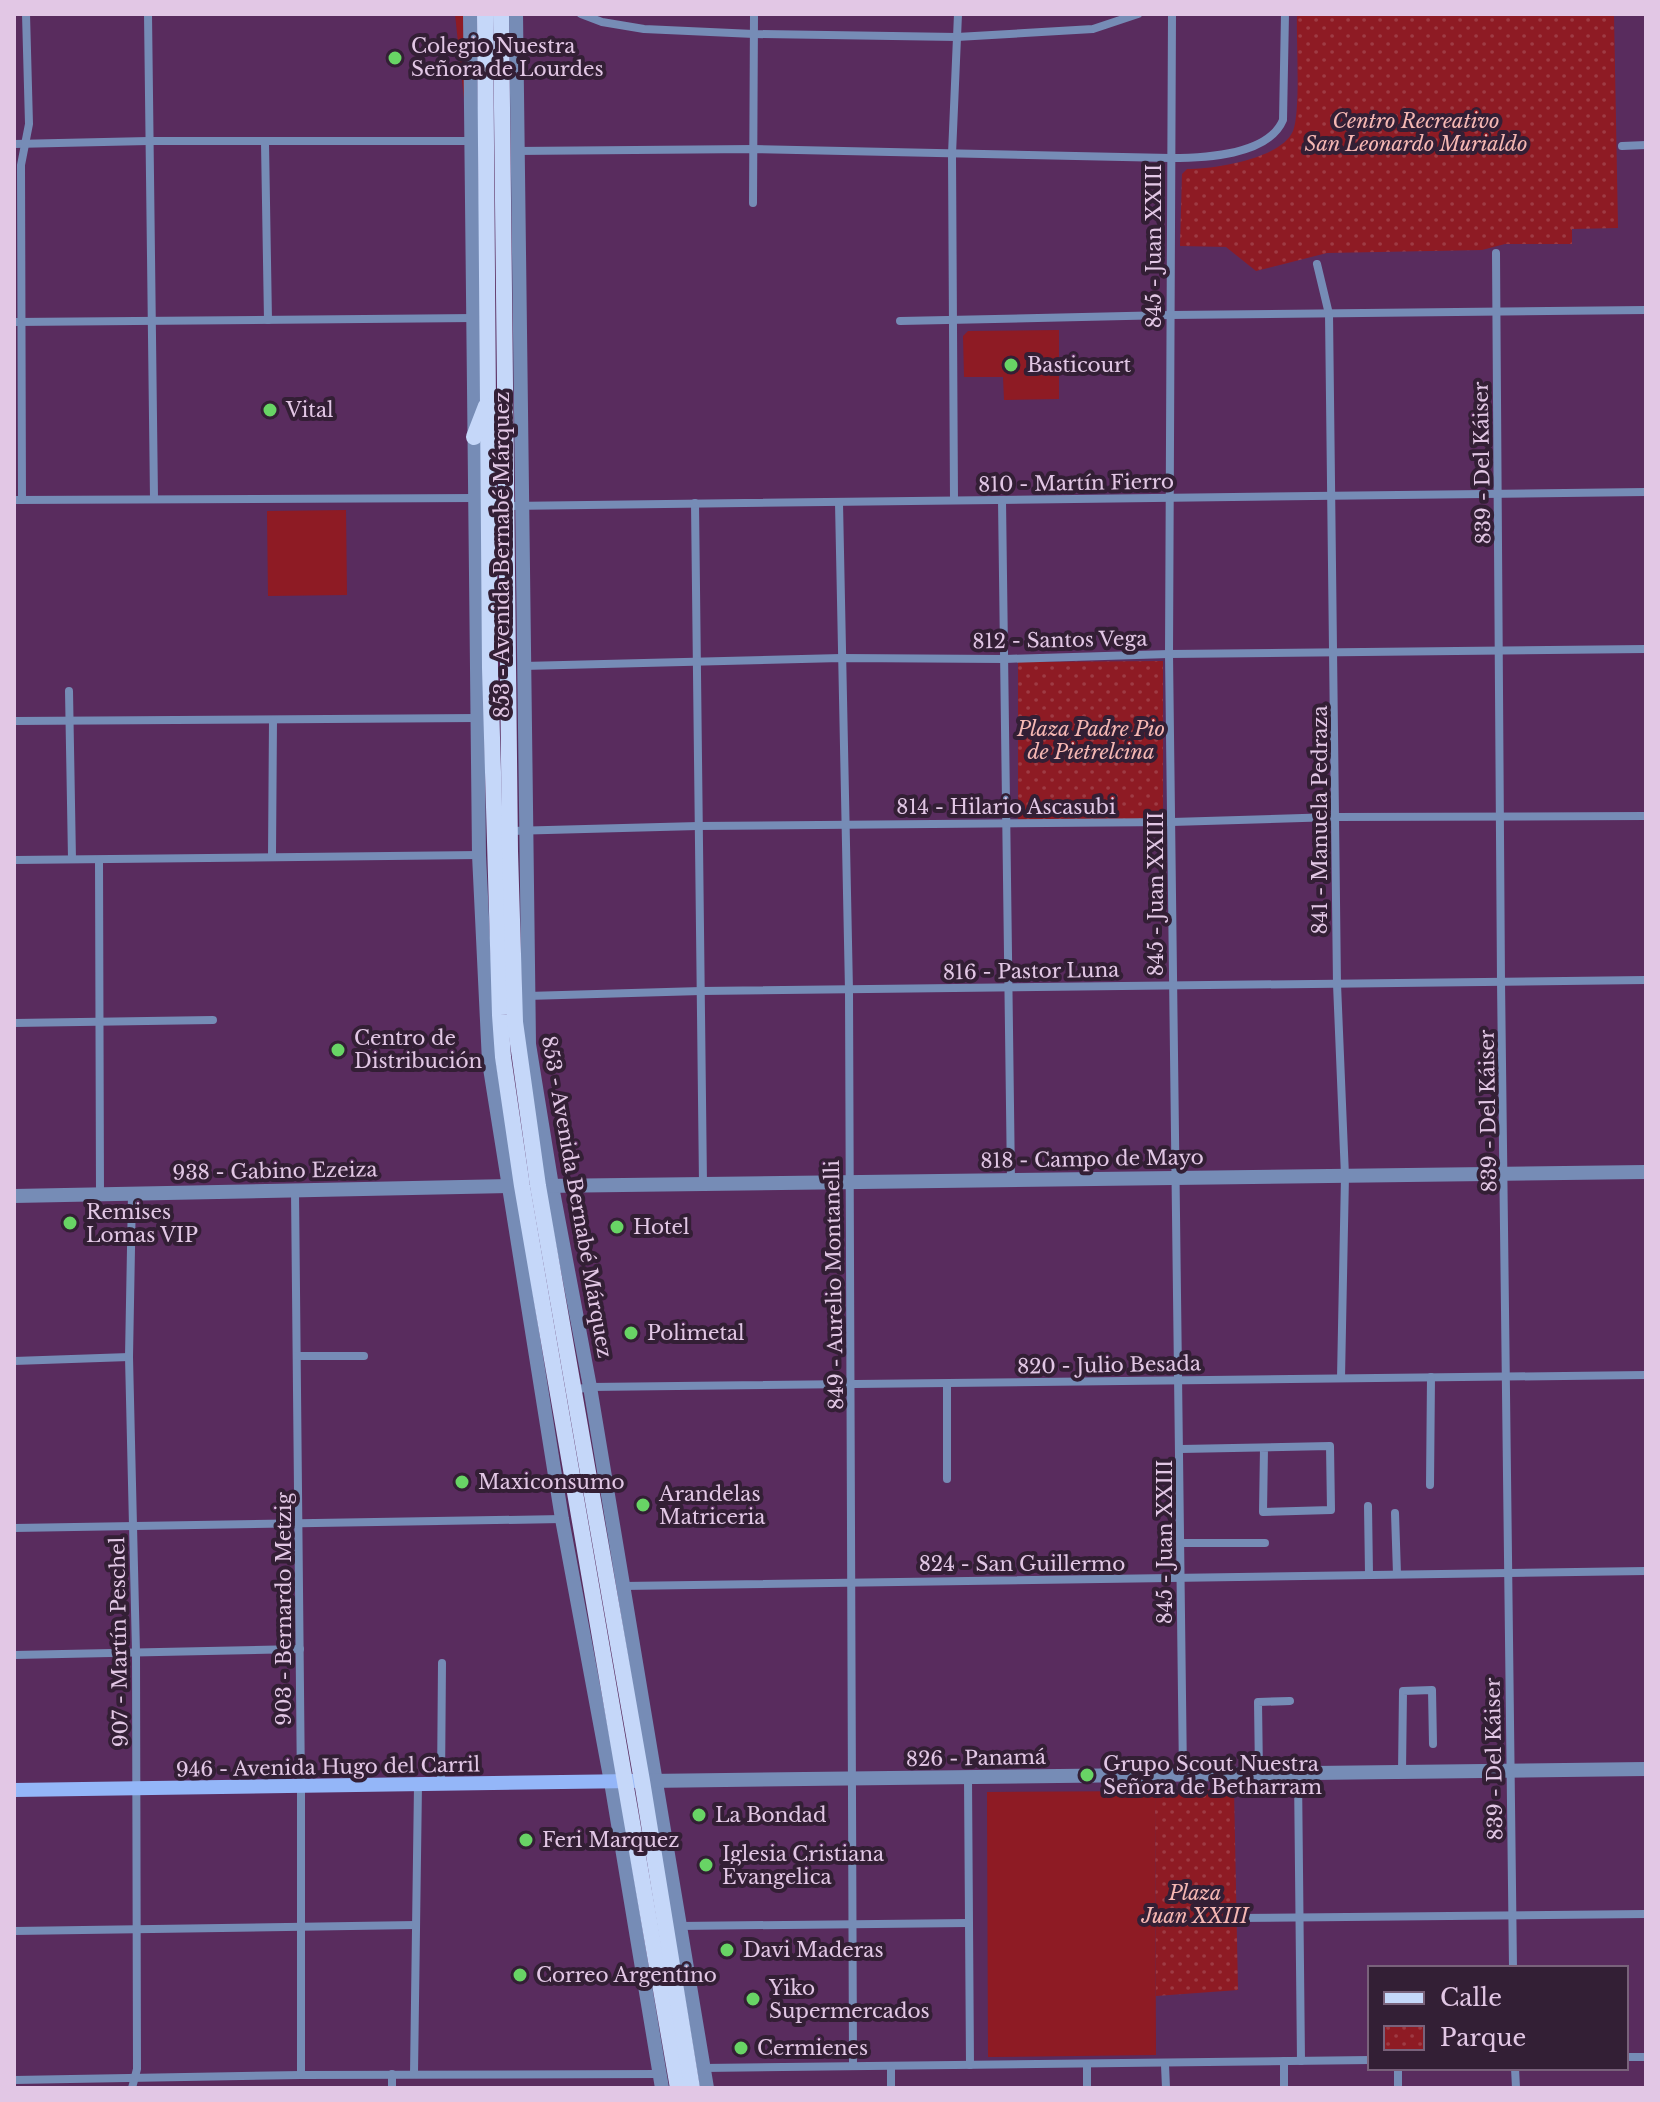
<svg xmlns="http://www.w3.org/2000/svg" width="1660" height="2102" viewBox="0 0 1660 2102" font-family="'Libre Baskerville',serif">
<defs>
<pattern id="park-dots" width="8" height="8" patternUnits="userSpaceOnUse" patternTransform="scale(2)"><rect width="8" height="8" fill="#8e1b24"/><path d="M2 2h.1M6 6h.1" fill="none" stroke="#9e3b44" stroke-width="1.8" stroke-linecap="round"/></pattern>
</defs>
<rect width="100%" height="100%" fill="#592c5e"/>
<g fill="#8e1b24">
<polygon points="455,14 466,14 468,137"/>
<polygon points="1059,330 1059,399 1004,400 1003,377 964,377 963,336 968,331"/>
<polygon points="346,510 347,595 268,596 267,511"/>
<polygon points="1155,1791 1156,2055 988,2057 987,1792"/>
</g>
<g fill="url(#park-dots)">
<path d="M1297,14H1614L1618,228L1572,229V244H1505L1482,250L1327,253L1256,271L1226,247L1180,246L1182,174L1187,169C1214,169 1281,159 1293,131C1301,111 1296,39 1297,14Z"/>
<polygon points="1163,661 1163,819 1018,820 1018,662"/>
<polygon points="1234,1789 1238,1990 1156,1996 1155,1791"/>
</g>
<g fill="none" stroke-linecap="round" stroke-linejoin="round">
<g stroke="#768cb6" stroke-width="8">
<polyline points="148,14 154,498"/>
<polyline points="581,14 602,22 644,29 754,34 957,37 1093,29 1138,14"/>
<polyline points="1172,14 1169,654 1183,1775"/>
<polyline points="265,143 268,320"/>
<polyline points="14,144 148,141 472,141"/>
<polyline points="1622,146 1646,145"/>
<path d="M515,151L754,149L1170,158C1203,158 1268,156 1283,120L1285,14"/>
<polyline points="753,203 754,14"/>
<polyline points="1496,253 1501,981 1513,1968"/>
<polyline points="1317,264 1329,314 1337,984 1345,1176 1341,1378"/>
<polyline points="900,321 1170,315 1646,310"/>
<polyline points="14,322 474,318"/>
<polyline points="14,500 475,498"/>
<polyline points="22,500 21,165 29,124 26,14"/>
<polyline points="954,500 952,154 958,14"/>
<polyline points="1002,500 1011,1181"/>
<polyline points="695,503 703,1184"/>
<polyline points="839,503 849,990 853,2066"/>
<polyline points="507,506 1646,492"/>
<polyline points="523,666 841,658 1005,659 1169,654 1646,649"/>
<polyline points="69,691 72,859"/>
<polyline points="14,721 476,718"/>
<polyline points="510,831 698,826 1172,822 1335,817 1646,816"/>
<polyline points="272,856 273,720"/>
<polyline points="14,860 479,855"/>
<polyline points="99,860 100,1194"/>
<polyline points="527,996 701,991 1646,980"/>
<polyline points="14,1023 213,1020"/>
<polyline points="295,1191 301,1788 301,2075"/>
<polyline points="297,1356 364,1356"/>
<polyline points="14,1361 129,1357"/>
<polyline points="947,1384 947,1479"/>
<polyline points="573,1390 590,1387 1646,1375"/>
<polyline points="1181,1449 1330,1446 1331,1510 1263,1512 1264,1448"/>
<polyline points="1430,1485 1431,1377"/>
<polyline points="1368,1506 1369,1574"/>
<polyline points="1395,1513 1397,1574"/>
<polyline points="14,1528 562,1519"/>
<polyline points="1182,1543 1265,1543"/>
<polyline points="623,1586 1646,1571"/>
<polyline points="14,1655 300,1649"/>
<polyline points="1402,1772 1403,1691 1432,1690 1433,1744"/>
<polyline points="1259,1774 1258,1702 1290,1701"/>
<polyline points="1298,1774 1301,2061"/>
<polyline points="968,1779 970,2065"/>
<polyline points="441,1784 442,1663"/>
<polyline points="1235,1918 1646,1914"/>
<polyline points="679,1926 968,1923"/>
<polyline points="14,1931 416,1925"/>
<polyline points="1626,2057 1646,2057"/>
<polyline points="1284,2061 1284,2088"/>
<polyline points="1165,2065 1166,2088"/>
<polyline points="703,2068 1370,2060"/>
<polyline points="1398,2068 1398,2088"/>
<polyline points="1515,2068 1516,2088"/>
<polyline points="392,2074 392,2088"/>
<polyline points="414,2074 418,1785"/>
<polyline points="14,2080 301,2075 659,2074"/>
<polyline points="132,2088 137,2069 136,1652 129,1357 132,1194"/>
<polyline points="891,2088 891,2066"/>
<polyline points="1087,2088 1087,2065"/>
</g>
<g stroke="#768cb6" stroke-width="14">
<polyline points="470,14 479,855 489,1062 562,1519 611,1782 662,2088"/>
<polyline points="516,14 529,1044 552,1186 590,1387 707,2088"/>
<polyline points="543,1186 1646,1172"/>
<polyline points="14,1196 514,1186"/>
<polyline points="647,1781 1646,1769"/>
</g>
<polyline stroke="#94b6f8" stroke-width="14" points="14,1790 634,1781"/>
<g stroke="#c5d7f9" stroke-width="16">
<polyline points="485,14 490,668 500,1015 503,1057 522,1186 678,2088"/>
<polyline points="501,14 510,851 515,1022 538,1186 642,1781 692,2088"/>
<polyline points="474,437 486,406"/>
</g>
</g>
<g fill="#68d465" stroke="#331f35" stroke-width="3">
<circle cx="395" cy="58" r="8"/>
<circle cx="1011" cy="365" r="8"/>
<circle cx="270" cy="410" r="8"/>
<circle cx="338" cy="1050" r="8"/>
<circle cx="70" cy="1223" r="8"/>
<circle cx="617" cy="1227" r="8"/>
<circle cx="631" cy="1333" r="8"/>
<circle cx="462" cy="1482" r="8"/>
<circle cx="643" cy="1505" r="8"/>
<circle cx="1087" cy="1775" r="8"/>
<circle cx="699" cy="1815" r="8"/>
<circle cx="526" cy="1840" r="8"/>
<circle cx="706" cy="1865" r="8"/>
<circle cx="727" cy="1950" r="8"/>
<circle cx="520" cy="1975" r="8"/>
<circle cx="753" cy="1999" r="8"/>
<circle cx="741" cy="2048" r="8"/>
</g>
<g text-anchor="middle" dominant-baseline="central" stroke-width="8" stroke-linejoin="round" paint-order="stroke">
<g font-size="20" fill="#e2c7e5" stroke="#331f35" text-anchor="start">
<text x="411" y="46">Colegio Nuestra<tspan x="411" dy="23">Señora de Lourdes</tspan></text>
<text x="1027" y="365">Basticourt</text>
<text x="286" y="410">Vital</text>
<text x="354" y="1038">Centro de<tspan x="354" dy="23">Distribución</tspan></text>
<text x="86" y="1212">Remises<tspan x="86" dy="23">Lomas VIP</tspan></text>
<text x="633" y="1227">Hotel</text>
<text x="647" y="1333">Polimetal</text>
<text x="478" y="1482">Maxiconsumo</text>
<text x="659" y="1494">Arandelas<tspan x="659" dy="23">Matriceria</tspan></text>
<text x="1103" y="1764">Grupo Scout Nuestra<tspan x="1103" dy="23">Señora de Betharram</tspan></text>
<text x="715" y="1815">La Bondad</text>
<text x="542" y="1840">Feri Marquez</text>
<text x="722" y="1854">Iglesia Cristiana<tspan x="722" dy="23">Evangelica</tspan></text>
<text x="743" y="1950">Davi Maderas</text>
<text x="536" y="1975">Correo Argentino</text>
<text x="769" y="1988">Yiko<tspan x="769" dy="23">Supermercados</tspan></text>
<text x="757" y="2048">Cermienes</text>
</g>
<g font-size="20" font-style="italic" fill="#f5b7b3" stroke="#331f35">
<text x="1416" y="121">Centro Recreativo<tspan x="1416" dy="23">San Leonardo Murialdo</tspan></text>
<text x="1091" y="729">Plaza Padre Pio<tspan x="1091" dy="23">de Pietrelcina</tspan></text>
<text x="1195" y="1893">Plaza<tspan x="1195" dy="23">Juan XXIII</tspan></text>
</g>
<g font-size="20" fill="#e2c7e5" stroke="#331f35">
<text transform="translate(1154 246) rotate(-90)">845 - Juan XXIII</text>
<text transform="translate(1482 463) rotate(-91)">839 - Del Káiser</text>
<text transform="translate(1076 483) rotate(-1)">810 - Martín Fierro</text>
<text transform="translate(502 555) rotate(-90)">853 - Avenida Bernabé Márquez</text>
<text transform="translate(1060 640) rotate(-1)">812 - Santos Vega</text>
<text x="1006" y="807">814 - Hilario Ascasubi</text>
<text transform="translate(1320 820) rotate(-90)">841 - Manuela Pedraza</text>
<text transform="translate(1156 894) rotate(-90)">845 - Juan XXIII</text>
<text transform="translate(1031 971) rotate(-1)">816 - Pastor Luna</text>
<text transform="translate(1488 1111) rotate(-91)">839 - Del Káiser</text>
<text transform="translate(1092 1159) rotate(-1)">818 - Campo de Mayo</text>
<text transform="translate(275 1171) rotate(-1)">938 - Gabino Ezeiza</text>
<text transform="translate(577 1197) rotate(80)">853 - Avenida Bernabé Márquez</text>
<text transform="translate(834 1285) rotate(-91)">849 - Aurelio Montanelli</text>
<text transform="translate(1109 1365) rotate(-1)">820 - Julio Besada</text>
<text transform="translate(1165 1542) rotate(-90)">845 - Juan XXIII</text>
<text x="1022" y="1564">824 - San Guillermo</text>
<text transform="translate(284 1609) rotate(-90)">903 - Bernardo Metzig</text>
<text transform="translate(119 1642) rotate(-91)">907 - Martín Peschel</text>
<text transform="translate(976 1758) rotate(-1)">826 - Panamá</text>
<text transform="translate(1494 1759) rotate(-91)">839 - Del Káiser</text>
<text transform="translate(328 1767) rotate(-1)">946 - Avenida Hugo del Carril</text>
</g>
</g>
<rect width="1660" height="2102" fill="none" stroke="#e2c7e5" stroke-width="32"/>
<rect x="1368" y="1966" width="260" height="104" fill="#331f35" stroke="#79627b" stroke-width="2"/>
<rect x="1384" y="1992" width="40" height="12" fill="#c5d7f9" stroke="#79627b" stroke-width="2"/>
<text x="1440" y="2006" font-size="24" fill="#e2c7e5">Calle</text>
<rect x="1384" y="2026" width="40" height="24" fill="url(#park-dots)" stroke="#79627b" stroke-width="2"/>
<text x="1440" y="2046" font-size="24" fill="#e2c7e5">Parque</text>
</svg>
